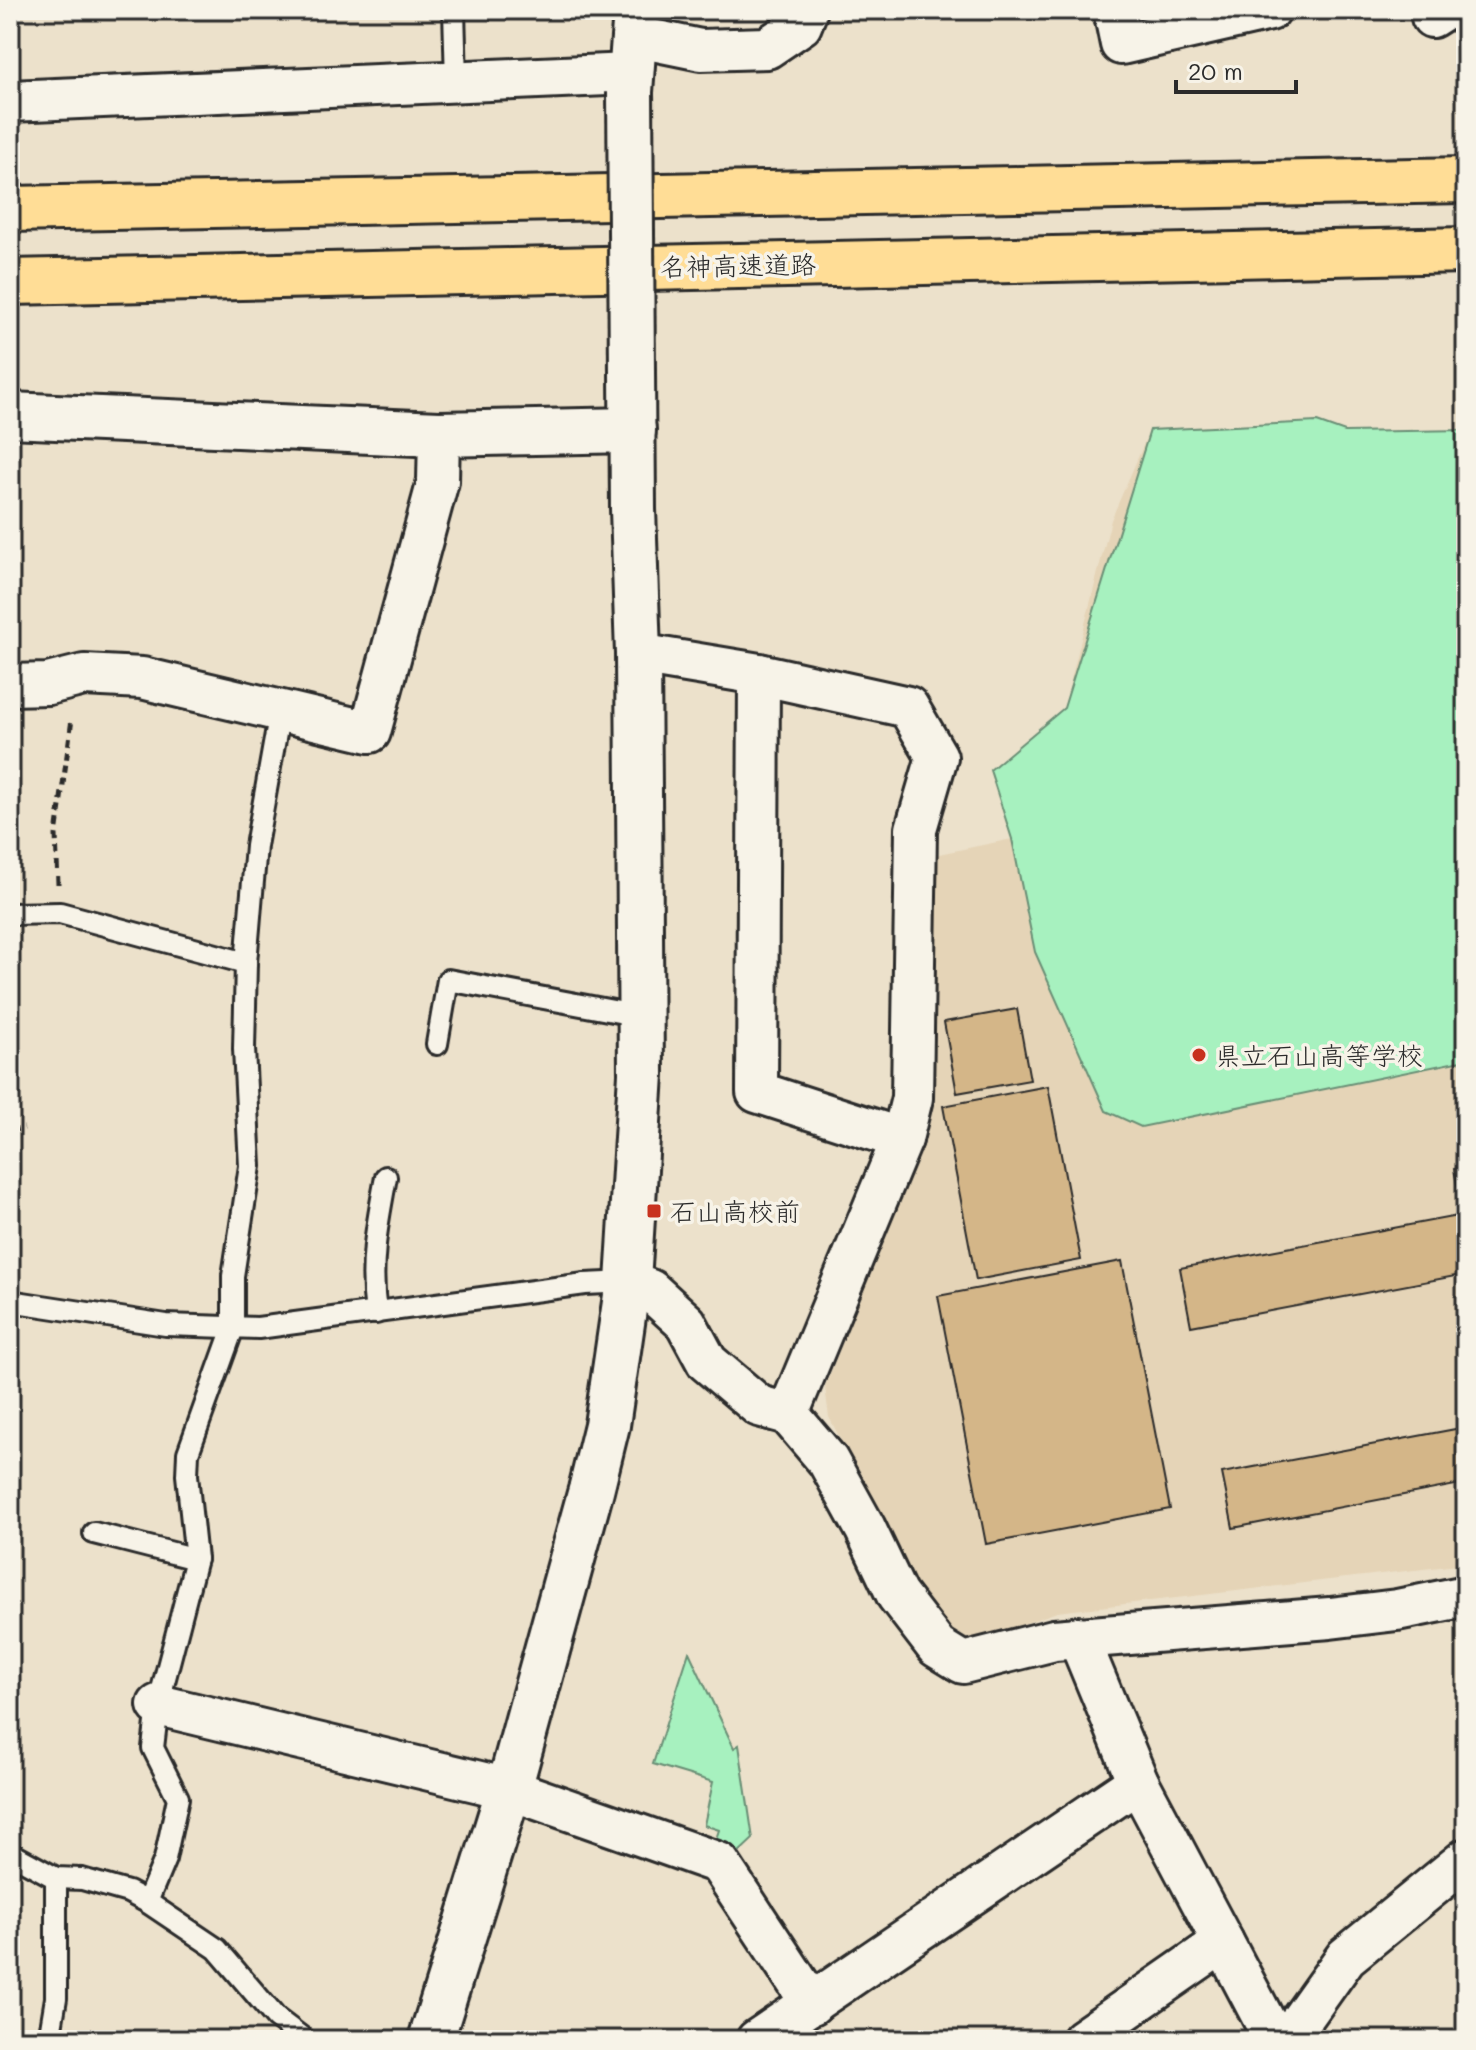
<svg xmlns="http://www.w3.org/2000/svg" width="1476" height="2050" viewBox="0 0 1476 2050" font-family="Mali,'Klee One',sans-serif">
<rect width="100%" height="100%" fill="#ece1cb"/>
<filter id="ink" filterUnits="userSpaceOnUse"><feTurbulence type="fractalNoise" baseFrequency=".0125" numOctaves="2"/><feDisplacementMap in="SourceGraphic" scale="16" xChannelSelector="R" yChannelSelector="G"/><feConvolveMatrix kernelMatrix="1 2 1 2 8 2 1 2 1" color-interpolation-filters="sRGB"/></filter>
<g filter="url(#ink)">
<polygon fill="#e5d4b7" points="1317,422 1345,432 1466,430 1466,1564 1057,1612 973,1642 939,1622 917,1589 829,1417 825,1387 916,1154 930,1102 935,1009 934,855 1012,839 990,770 1064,708 1111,520 1150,430"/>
<g fill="#a7f1bf" stroke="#698e75" stroke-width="2">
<polygon points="1317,422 1345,432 1466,430 1466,1060 1141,1127 1106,1111 1035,952 1012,839 990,770 1064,708 1150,430"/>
<polygon points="689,1652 734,1748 739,1745 753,1839 736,1855 714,1845 719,1830 704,1825 713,1782 653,1764"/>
</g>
<g fill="#d4b688" stroke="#2b2b2b" stroke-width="2">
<polygon points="1017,1009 1030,1080 957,1093 944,1022"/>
<polygon points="1048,1086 1081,1260 976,1280 943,1106"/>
<polygon points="1466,1167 1466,1274 1191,1326 1180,1268 1463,1215 1454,1169"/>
<polygon points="1122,1261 1170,1509 986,1544 938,1296"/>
<polygon points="1466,1427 1466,1483 1233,1528 1222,1473"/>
</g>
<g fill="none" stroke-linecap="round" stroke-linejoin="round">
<g stroke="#2b2b2b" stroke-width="26">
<g id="service">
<polyline points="454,10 456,82"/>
<polyline points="10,914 60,913 246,963"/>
<polyline points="437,1044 448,980 640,1016"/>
<polyline points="10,1301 166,1325 258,1328 585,1284 628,1282"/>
<path d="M376,1313C369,1264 377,1225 386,1177"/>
<polyline points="94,1533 196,1559"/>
<polyline points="10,1853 56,1878 82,1879 128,1892 147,1902 217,1949 276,2018 305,2040"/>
<polyline points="147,1902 165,1859 178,1798 153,1748 158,1705 196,1559 187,1475 188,1453 233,1328 233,1276 250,1166 244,1049 246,963 256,846 280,711"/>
<polyline points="49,2040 56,1998 56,1878"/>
</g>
</g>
<g stroke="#2b2b2b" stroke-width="46">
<g id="minor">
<polyline points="1114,10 1121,44 1270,10"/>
<polyline points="1432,17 1443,10"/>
<polyline points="633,36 701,50 767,48 801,25 807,10"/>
<polyline points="10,101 630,74"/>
<polyline points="638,654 759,674 908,707 937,757 916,829 912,1098 902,1139 788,1414"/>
<polyline points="759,674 757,1092 902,1139"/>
<polyline points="10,685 48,684 84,675 142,678 370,732 438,481 439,434"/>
<polyline points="628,1282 650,1290 686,1323 707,1362 759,1406 788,1414 828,1461 865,1528 897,1595 937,1647 963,1663 1054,1640 1330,1618 1397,1610 1466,1596"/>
<polyline points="1078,1637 1138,1782 1223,1942 1082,2040"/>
<polyline points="158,1705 509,1789 719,1863 812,2004"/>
<polyline points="1223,1942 1272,2035 1280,2040 1292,2033 1346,1957 1466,1859"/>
<polyline points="757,2040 1138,1782"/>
</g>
</g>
<g stroke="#2b2b2b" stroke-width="50">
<g id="tertiary">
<polyline points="630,92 636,10"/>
<polyline points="10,415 439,434 633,430"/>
<polyline points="431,2040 509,1789 591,1490 607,1425 628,1282 641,1074 638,654 633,509 632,372"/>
</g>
</g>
<g stroke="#2b2b2b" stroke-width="50">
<g id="motorway">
<polyline points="10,209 1466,180"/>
<polyline points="10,282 1466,250"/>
</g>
</g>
<g stroke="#2b2b2b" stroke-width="5" stroke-dasharray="8 6" stroke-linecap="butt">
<polyline points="58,884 56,835 72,719"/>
<polyline points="10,1131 24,1128"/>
</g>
<use href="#service" stroke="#f7f3e8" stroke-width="20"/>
<use href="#minor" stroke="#f7f3e8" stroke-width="40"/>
<use href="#tertiary" stroke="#f7f3e8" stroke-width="44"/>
<use href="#motorway" stroke="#ffdd96" stroke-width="44"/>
<g stroke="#2b2b2b" stroke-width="50" stroke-linecap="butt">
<polyline id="tertiary-bridge" points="630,92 632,372"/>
</g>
<use href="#tertiary-bridge" stroke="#f7f3e8" stroke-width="44"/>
</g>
</g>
<g fill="#c8321e" stroke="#f7f3e8" stroke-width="3">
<circle cx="1199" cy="1055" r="8"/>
<rect x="646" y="1203" width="16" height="16" rx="4"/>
</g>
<g text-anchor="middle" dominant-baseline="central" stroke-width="7" stroke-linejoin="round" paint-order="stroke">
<g font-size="26" fill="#2b2b2b" stroke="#f7f3e8">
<text transform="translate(738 265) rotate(-1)">名神高速道路</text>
</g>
<g font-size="26" fill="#2b2b2b" stroke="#f7f3e8" text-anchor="start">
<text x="1215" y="1055">県立石山高等学校</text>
<text x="670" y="1211">石山高校前</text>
</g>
</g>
<rect width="1476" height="2050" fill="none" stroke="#f7f3e8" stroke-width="40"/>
<rect x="20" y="20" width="1436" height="2010" fill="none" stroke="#2b2b2b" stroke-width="3" filter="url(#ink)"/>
<path d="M1176 80v12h120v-12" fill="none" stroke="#2b2b2b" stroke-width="4"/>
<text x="1188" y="80" font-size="24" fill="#2b2b2b" stroke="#f7f3e8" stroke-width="6" paint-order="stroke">20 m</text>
</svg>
